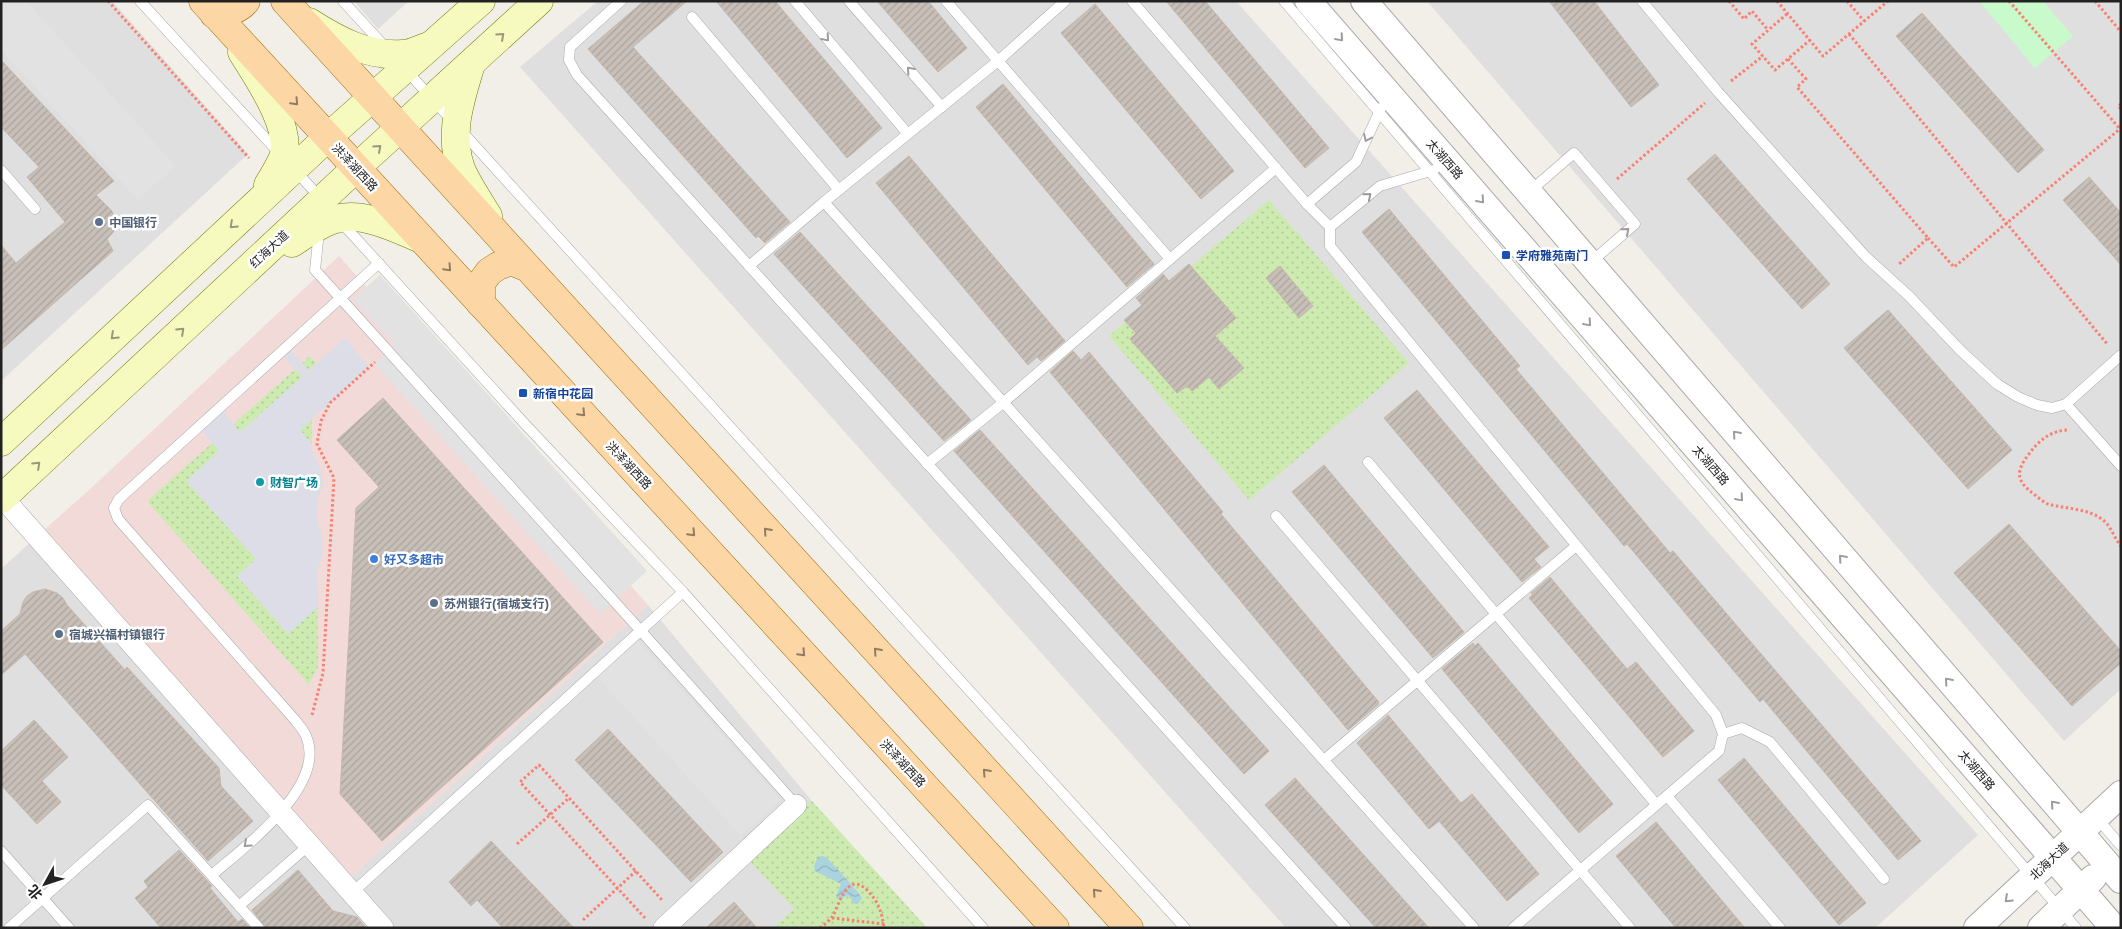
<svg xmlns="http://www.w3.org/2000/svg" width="2122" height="929" viewBox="0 0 2122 929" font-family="'Golos Text','Noto Sans SC',sans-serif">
<defs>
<pattern id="garden-dots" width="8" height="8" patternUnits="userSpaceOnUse" patternTransform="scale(1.25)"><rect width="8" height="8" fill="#cdebb0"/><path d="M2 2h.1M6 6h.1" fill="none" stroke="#b0c997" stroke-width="1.8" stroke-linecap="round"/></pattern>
<pattern id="water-waves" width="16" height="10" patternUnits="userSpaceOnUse" patternTransform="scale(1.25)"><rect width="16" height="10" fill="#aad3df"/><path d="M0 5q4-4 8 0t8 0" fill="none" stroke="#92b5bf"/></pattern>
<pattern id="building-hatch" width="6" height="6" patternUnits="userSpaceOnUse" patternTransform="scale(1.25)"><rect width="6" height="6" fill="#c7bfb8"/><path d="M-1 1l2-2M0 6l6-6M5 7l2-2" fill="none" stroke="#aba49e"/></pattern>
</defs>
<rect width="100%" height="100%" fill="#f2efe9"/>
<g fill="#e0dfdf">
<polygon points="1,1 112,1 248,154 1,381"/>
<polygon points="354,1 409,1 378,29"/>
<polygon points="598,1 1236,1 1978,835 1875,928 1286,928 520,67"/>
<polygon points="1427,1 2121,1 2121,689 2064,741"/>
<polygon points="45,529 351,877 648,605 812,801 927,928 1,928 1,569"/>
</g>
<polygon fill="#f2dad9" points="339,256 648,605 351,877 45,529 88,491"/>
<polygon fill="#c8facc" points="1979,1 2043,1 2073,36 2035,68"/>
<g fill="url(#garden-dots)">
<polygon points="1269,200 1409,363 1249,500 1109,336"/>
<polygon points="310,356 332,382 312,409 312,452 321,470 323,485 317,500 317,520 322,537 321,559 317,571 318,667 309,685 147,501"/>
<polygon points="812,801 927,928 773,928 794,909 748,859"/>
</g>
<g fill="#e2e2e2">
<polygon points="1,1 26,1 176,166 138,200 1,50"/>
<polygon points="380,275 647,571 600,614 375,364 395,345 353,299"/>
<polygon points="634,637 781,800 741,836 594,673"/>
</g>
<polygon fill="#dddde8" points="345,338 369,367 300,430 312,444 312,452 321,470 323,485 317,500 317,520 322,537 321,559 317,571 317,608 288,634 237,576 256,559 186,481 219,451 198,427 220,408 240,432 302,377 281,353 288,347 309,370"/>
<path fill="url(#water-waves)" d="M824,856C828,858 861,894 862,898L858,904H855L848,895L841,899L836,896L841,884L815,871L814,866L818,857Z"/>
<g fill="url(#building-hatch)" stroke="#c4b6ab">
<polygon points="644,1 687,1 633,47 790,222 765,243 758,236 756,238 588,49"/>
<polygon points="716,1 775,1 882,128 847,158"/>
<polygon points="877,1 928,1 967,48 938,72"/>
<polygon points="1166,1 1205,1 1329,148 1305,168"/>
<polygon points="1549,1 1594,1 1659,85 1631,107"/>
<polygon points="1095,4 1234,171 1201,199 1061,33"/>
<polygon points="1922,13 2044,150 2018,173 1896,36"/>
<polygon points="1,60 114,181 96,195 112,211 117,228 107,239 113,251 1,350 1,245 16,263 65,222 27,177 39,167 1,127"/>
<polygon points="1003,84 1154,264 1127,287 976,107"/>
<polygon points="1715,154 1830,284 1802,309 1687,179"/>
<polygon points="909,156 1065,341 1041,361 1037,357 1028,365 876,183"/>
<polygon points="2089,177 2121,213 2121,265 2063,200"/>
<polygon points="1389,209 1520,366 1516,369 1670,553 1673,551 1921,841 1898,860 1763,699 1760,702 1627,544 1624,546 1362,232"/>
<polygon points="800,232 971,420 944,441 774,254"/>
<polygon points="1189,264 1236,318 1215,336 1244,368 1219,389 1209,377 1192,391 1187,386 1177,393 1130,339 1136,333 1124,320 1142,305 1136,298 1163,274 1169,281"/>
<polygon points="1280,266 1313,306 1299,318 1266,278"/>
<polygon points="1888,310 2012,450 1968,489 1844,348"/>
<polygon points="1073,351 1081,360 1089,352 1223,512 1221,514 1378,701 1379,704 1348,730 1050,372"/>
<polygon points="1417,390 1549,547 1534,559 1541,567 1522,582 1384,418"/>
<polygon points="383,398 603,642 382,841 340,794 356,508 379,487 337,440"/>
<polygon points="980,430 1269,751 1244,774 954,451"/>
<polygon points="1324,465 1464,632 1433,658 1292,492"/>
<polygon points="2009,524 2121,651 2121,663 2072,706 1954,573"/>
<polygon points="1550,577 1627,669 1636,662 1694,731 1663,757 1529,598 1533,594 1531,593"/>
<polygon points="45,589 57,593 63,598 67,605 125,670 127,667 219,768 221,786 253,821 208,861 25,654 1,675 1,631 20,614 23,602 27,596 33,592"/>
<polygon points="1473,643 1475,646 1478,643 1613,804 1579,833 1442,669"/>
<polygon points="1388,715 1461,803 1472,794 1539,874 1507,901 1439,821 1429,829 1357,743"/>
<polygon points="34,720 68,757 42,781 61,802 37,824 1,785 1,751"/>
<polygon points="608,729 723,852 691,882 575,760"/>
<polygon points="1744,758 1866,903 1839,925 1718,780"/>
<polygon points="1295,778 1429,928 1376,928 1265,805"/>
<polygon points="1656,822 1745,928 1676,928 1616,856"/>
<polygon points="491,841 574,928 503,928 477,900 471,906 449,882"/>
<polygon points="179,850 212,886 210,888 238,922 242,919 250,928 161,928 135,898 148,887 144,881"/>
<polygon points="298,870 333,911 357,917 366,928 266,928 252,910"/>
<polygon points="734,902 757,928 706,928"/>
</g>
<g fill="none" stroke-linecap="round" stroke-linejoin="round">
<g stroke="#a9a9a9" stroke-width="11">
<g id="service">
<polyline points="140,1 280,154"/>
<polyline points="343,1 386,48"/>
<polyline points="621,1 570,47 569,60 577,75 1346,928"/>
<polyline points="795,1 908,134"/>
<polyline points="849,1 942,107"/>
<polyline points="946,1 1170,259"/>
<polyline points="1065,1 998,61 824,202 1474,928"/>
<polyline points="1132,1 1307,204 1330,227 1330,246 1716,715 1723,734 1719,751 1513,928"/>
<polyline points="1284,1 2076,928"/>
<polyline points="1642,1 1718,92 1866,257 1909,296 1961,351 1997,384 2018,397 2037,405 2052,408 2066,404 2121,355"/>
<polyline points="692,17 839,190"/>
<polyline points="406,70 1185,928"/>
<polyline points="1,170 35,209"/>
<polyline points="295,170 322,200"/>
<polyline points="1529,192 1574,153 1635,224 1590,263"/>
<polyline points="1307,204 1356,162 1381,108"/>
<polyline points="341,222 524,423 683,592 983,928"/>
<polyline points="1330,227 1380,186 1434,170"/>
<polyline points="319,231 315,270 641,631 796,805"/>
<polyline points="749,266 824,202"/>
<polyline points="2066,404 2121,466"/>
<polyline points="1368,462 1656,804"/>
<polyline points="927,464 1004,402 1276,168"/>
<polyline points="1276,516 1630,928"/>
<polyline points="1723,734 1742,728 1770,742 1884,879"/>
<polyline points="1324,760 1576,546"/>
<polyline points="1667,796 1780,928"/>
<polyline points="2097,818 2121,846"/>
<polyline points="1,851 69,928"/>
<path d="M212,875C244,847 328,786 306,736C304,731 299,725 295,720L118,519L114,508L119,499L379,263"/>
<polyline points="352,893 683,592"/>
<polyline points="239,906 309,845"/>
<polyline points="9,928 148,805 259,928"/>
</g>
</g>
<g stroke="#a9a9a9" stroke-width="22">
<g id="minor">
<polyline points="2,497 383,928"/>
<polyline points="664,928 796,805"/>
</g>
</g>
<g stroke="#a9a9a9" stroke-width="28">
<g id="tertiary">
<polyline points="1308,1 2114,928"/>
<polyline points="1364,1 2121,880"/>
<polyline points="1977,928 2121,794"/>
<polyline points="2041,928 2093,878"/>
</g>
</g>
<g stroke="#707d05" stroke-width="29">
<g id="secondary">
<path d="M309,22C337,40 368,57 403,54C412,54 421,48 429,46"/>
<path d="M242,52C257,77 293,127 283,158C279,167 273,177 268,185"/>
<path d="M471,64C461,98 448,133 461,169C468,185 479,201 488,216"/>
<path d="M292,243C306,234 320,223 336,219C362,211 398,229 421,239"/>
<polyline points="1,442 328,137 481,1"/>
<polyline points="1,499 356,168 539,1"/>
</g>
</g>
<g stroke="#a06b00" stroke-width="29">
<g id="primary">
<polyline points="203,1 1055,928"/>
<polyline points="285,1 1129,928"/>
<path d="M214,14C226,12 238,11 246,1"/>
<polyline points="481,304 481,283 489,272 498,266 511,261 526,267"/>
</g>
</g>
<g stroke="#fa8072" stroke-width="3" stroke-dasharray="2.5 2.5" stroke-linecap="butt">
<polyline points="108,1 249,158"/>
<polyline points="1729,1 1744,19 1752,11 1768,30"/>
<polyline points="1777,1 1823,56 1888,1"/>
<polyline points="1847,1 1864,21"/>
<polyline points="2009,1 2120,129"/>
<polyline points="2095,1 2121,32"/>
<polyline points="1787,14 1752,44 1775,70 1810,40"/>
<polyline points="1849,34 2108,345"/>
<polyline points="1788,59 1806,79 1797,87 1928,238 1898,265"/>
<polyline points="1731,81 1763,56"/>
<polyline points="2121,104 2118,106 2121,109"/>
<polyline points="1617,179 1705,103"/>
<polyline points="1928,238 1954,267 2121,128"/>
<path d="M2067,430C2051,431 2039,440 2029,454C2015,472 2016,481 2035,495C2039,498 2043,502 2048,504C2065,509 2088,508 2103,520C2111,526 2114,538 2121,546"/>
<polyline points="312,715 323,673 334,478 317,444 321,421 330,403 375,362"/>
<polyline points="517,844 569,798"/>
<polyline points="645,918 520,782 539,765 662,900"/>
<polyline points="832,918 884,924"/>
<polyline points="583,920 636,871"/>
<path d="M820,928C824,925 829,921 832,917C839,907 846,870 867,890C878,901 882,912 884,928"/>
</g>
<use href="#service" stroke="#fff" stroke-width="10"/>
<use href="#minor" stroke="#fff" stroke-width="21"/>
<use href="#tertiary" stroke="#fff" stroke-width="26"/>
<use href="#secondary" stroke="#f7fabf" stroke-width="28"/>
<use href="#primary" stroke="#fcd6a4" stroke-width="28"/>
</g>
<defs><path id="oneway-chevron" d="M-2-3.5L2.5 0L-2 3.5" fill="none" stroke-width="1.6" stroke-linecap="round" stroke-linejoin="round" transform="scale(1.25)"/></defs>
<g stroke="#979978">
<use href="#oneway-chevron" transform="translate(501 36) rotate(-42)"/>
<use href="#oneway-chevron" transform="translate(378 148) rotate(-42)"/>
<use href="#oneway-chevron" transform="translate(233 225) rotate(137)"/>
<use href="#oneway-chevron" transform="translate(181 331) rotate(-43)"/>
<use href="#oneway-chevron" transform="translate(114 336) rotate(137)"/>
<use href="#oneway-chevron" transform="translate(37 465) rotate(-43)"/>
</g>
<g stroke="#9c9c9c">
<use href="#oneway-chevron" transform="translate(826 38) rotate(49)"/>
<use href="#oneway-chevron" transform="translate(1340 38) rotate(49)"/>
<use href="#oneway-chevron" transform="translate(910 70) rotate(-131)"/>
<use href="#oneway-chevron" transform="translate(1367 138) rotate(115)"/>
<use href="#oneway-chevron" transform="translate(1368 196) rotate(-40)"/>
<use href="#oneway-chevron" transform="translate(1481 200) rotate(49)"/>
<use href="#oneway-chevron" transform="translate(1626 231) rotate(-41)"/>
<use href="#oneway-chevron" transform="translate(1588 323) rotate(49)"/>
<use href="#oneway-chevron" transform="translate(1736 434) rotate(-131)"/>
<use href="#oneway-chevron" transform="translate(1740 498) rotate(49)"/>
<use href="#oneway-chevron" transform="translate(1842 558) rotate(-131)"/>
<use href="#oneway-chevron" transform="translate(1948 681) rotate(-131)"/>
<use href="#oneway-chevron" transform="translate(2054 804) rotate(-131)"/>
<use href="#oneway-chevron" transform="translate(247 844) rotate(138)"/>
<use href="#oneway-chevron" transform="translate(2008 899) rotate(137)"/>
</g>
<g stroke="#8f7c63">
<use href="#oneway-chevron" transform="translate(295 102) rotate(47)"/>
<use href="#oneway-chevron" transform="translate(448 268) rotate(47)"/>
<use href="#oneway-chevron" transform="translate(582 413) rotate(47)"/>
<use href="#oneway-chevron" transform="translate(767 531) rotate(-132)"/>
<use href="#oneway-chevron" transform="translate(692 533) rotate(47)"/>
<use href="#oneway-chevron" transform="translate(877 651) rotate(-132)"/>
<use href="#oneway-chevron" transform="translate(802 653) rotate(47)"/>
<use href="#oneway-chevron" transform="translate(986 772) rotate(-132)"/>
<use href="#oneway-chevron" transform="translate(1096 892) rotate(-132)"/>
</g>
<g fill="#5c6f8a" stroke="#fff" stroke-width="2">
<circle cx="99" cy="222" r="5"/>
<circle cx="434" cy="603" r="5"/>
<circle cx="59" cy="634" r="5"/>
</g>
<g fill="#1a4fb4" stroke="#fff" stroke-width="2">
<rect x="1501" y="250" width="10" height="10" rx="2.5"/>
<rect x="518" y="388" width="10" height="10" rx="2.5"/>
</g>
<circle fill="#0f9aa8" stroke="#fff" stroke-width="2" cx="260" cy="482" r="5"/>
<circle fill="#3f7fe0" stroke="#fff" stroke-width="2" cx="374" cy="559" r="5"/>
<g text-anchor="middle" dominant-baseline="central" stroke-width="5" stroke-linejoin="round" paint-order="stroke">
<g font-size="12" fill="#222" stroke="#fff">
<text transform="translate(1445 159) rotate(49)">太湖西路</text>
<text transform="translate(355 167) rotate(47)">洪泽湖西路</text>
<text transform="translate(269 249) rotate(-43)">红海大道</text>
<text transform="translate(629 465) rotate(47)">洪泽湖西路</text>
<text transform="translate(1711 465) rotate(49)">太湖西路</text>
<text transform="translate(903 763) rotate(47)">洪泽湖西路</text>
<text transform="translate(1977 770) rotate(49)">太湖西路</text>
<text transform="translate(2049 861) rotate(-43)">北海大道</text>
</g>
<g font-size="12" font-weight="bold" fill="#4e5e75" stroke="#fff" text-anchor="start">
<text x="109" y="222">中国银行</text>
<text x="444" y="603">苏州银行(宿城支行)</text>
<text x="69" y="634">宿城兴福村镇银行</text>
</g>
<g font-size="12" font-weight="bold" fill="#164399" stroke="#fff" text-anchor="start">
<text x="1516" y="255">学府雅苑南门</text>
<text x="533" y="393">新宿中花园</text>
</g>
<g font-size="12" font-weight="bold" fill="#0d838f" stroke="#fff" text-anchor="start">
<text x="270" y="482">财智广场</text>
</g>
<g font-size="12" font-weight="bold" fill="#366cbe" stroke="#fff" text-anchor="start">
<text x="384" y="559">好又多超市</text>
</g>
</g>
<rect width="2122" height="929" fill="none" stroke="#222222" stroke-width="5"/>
<g transform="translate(45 884) rotate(230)" stroke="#ffffff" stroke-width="4" paint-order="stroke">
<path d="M0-4L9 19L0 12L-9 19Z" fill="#222222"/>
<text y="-8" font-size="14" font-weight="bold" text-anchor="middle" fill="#222222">北</text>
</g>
</svg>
